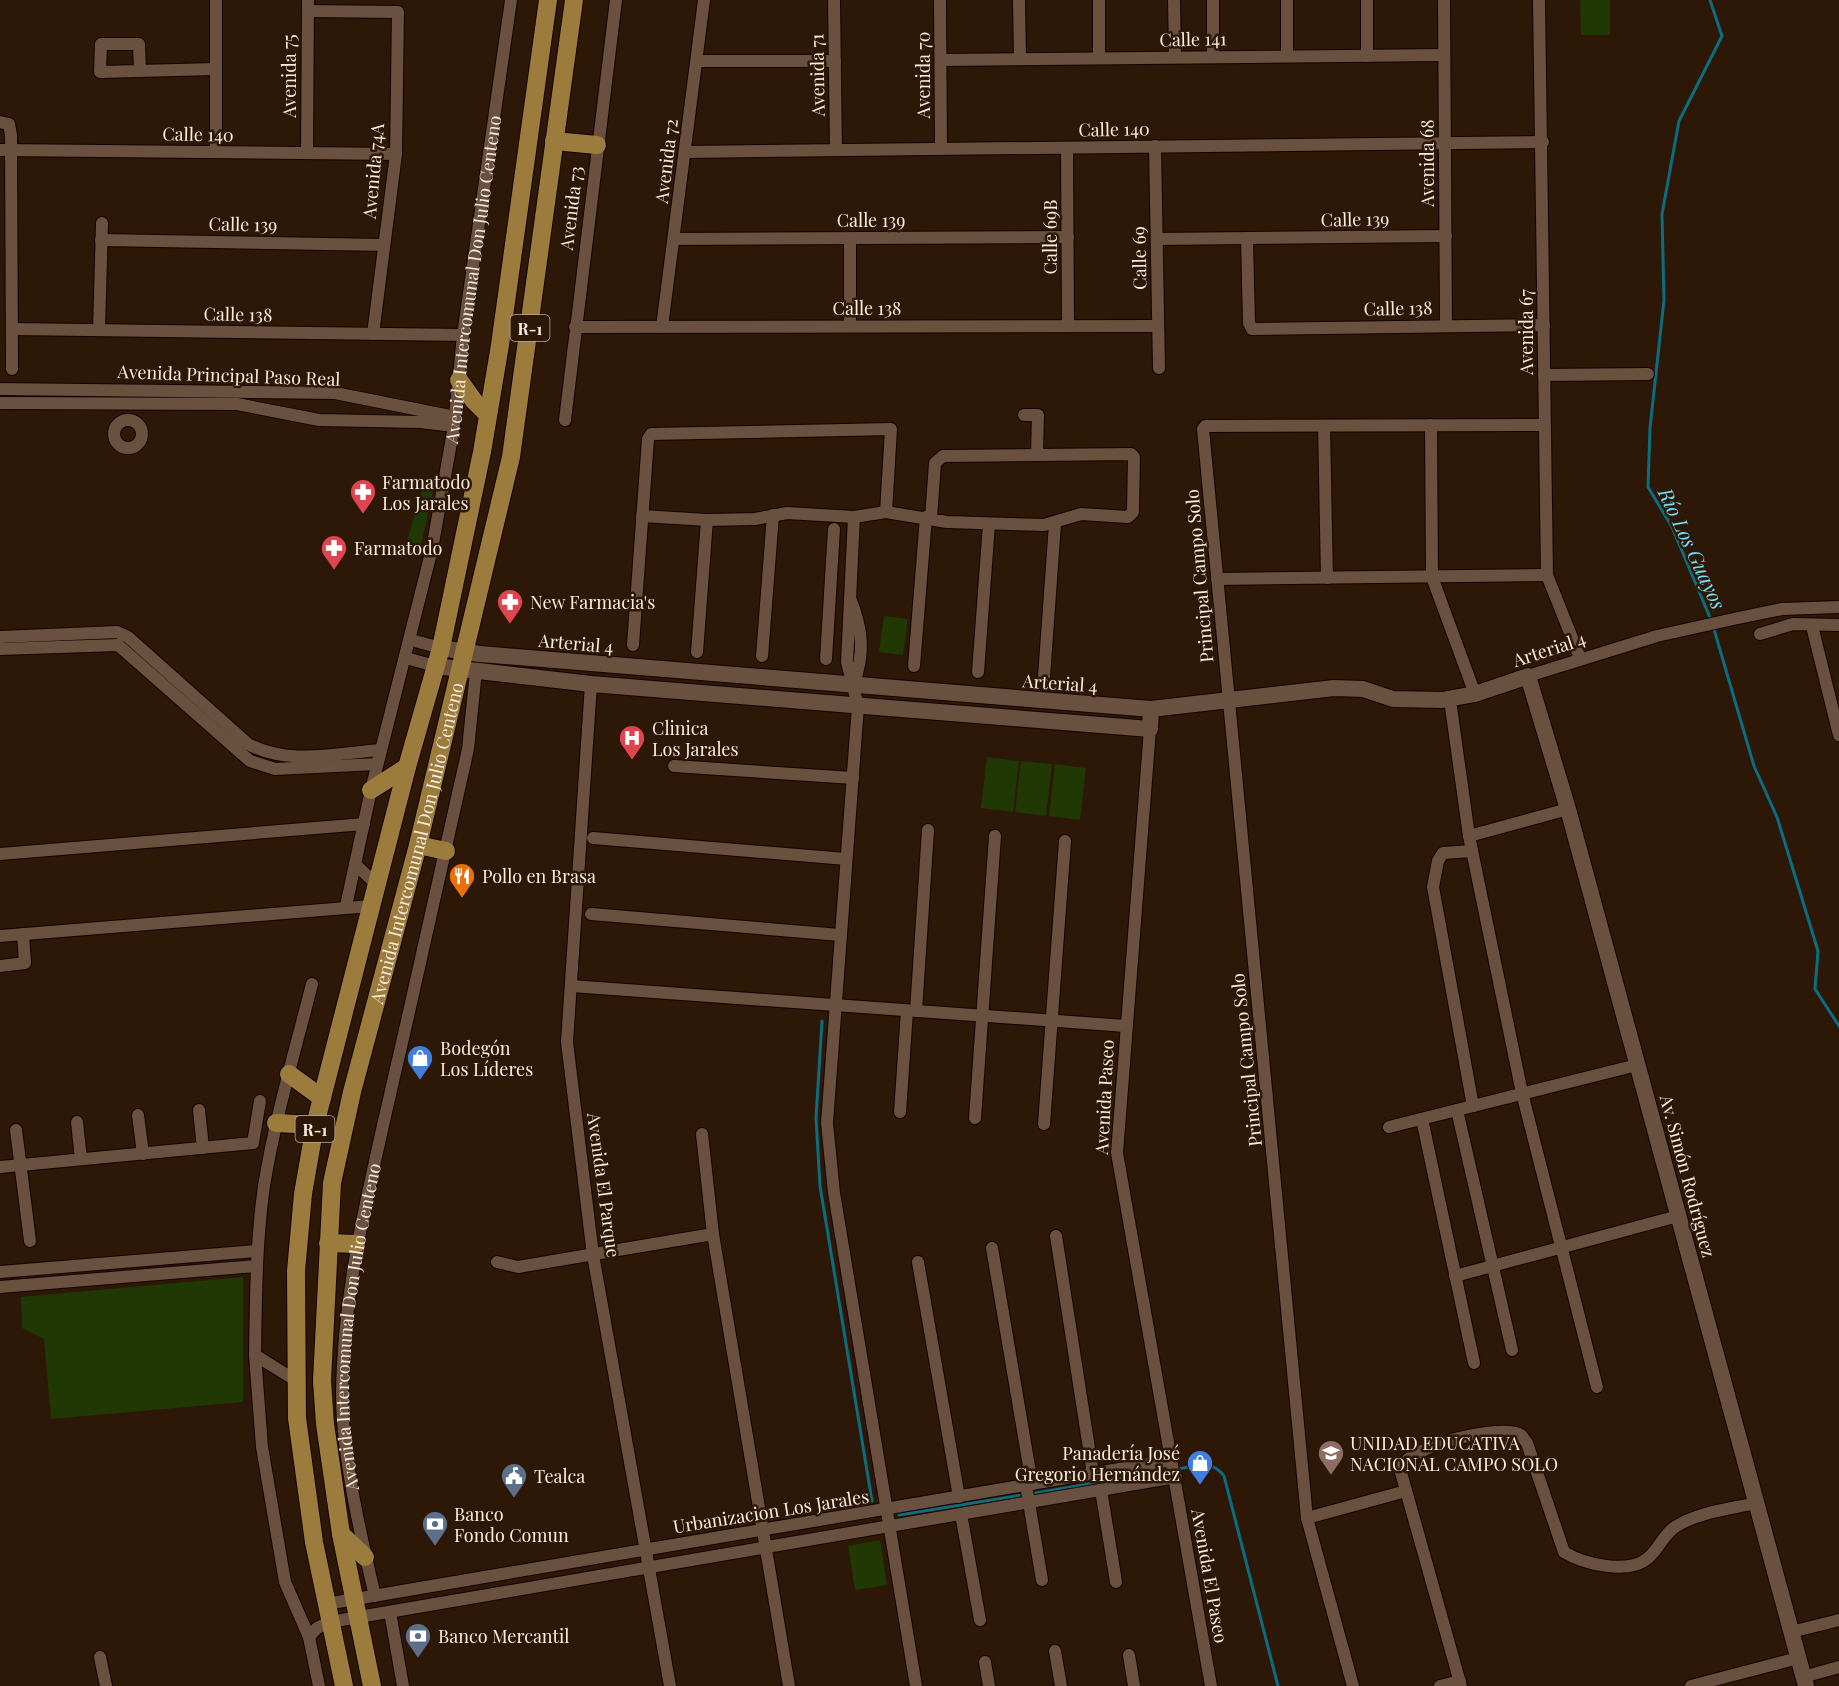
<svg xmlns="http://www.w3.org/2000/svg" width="1839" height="1686" viewBox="0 0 1839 1686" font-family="'Playfair Display',serif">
<rect width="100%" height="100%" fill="#2d1706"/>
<g fill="#203804">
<polygon points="1580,0 1610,0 1610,35 1581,35"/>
<polygon points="423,487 434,488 419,553 404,551"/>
<polygon points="884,616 908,619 903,655 879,652"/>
<polygon points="987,757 1019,761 1013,812 981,808"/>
<polygon points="1021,761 1052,764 1046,816 1015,812"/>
<polygon points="1055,764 1086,768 1080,820 1049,816"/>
<polygon points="243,1277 243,1402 51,1419 44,1339 22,1328 21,1297"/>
<polygon points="880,1540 887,1585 855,1590 848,1546"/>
</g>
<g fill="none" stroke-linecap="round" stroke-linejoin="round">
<g stroke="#0b6e80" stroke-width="3">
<polyline points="1710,0 1722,36 1679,121 1662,214 1664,300 1650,428 1648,487 1672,527 1711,620"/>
<polyline points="1713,626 1754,766 1777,817 1818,951 1815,989 1839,1026"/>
<polyline points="822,1021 816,1118 820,1186 872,1501"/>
<path d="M1178,1469C1195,1466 1212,1459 1224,1476L1278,1686"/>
<polyline points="1030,1494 1171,1470"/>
<polyline points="899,1515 1023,1495"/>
</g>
<g stroke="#140300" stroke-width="14">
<g id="street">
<polyline points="834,0 836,150"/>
<polyline points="940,0 941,149"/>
<polyline points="1019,0 1020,59"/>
<polyline points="1099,0 1099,58"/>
<polyline points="1174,0 1175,57"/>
<polyline points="1213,0 1213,57"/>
<polyline points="1287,0 1287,56"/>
<polyline points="1367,0 1367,56"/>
<polyline points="1444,0 1446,325"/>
<polyline points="1539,0 1547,575 1580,658"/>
<polyline points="308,11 398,12 396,154 373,334"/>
<polyline points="941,60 1444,55"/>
<polyline points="697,61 835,61"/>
<polyline points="140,71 139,44 101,44 100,72 215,69"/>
<polyline points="0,122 9,124 11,135 12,369"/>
<polyline points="1155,146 1159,368"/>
<polyline points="1067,148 1068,326"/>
<polyline points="0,150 396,154"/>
<polyline points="216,152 216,0"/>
<polyline points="685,152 1543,142"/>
<polyline points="307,153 308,0"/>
<polyline points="850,238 850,326"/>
<polyline points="1247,238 1249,323 1252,329 1544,325"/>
<polyline points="674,239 1068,237"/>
<polyline points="1157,239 1446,236"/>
<polyline points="101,240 384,245"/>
<polyline points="575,327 1158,326"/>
<polyline points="662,327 704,0"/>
<polyline points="12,329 463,335"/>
<polyline points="99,330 102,223"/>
<polyline points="1544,375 1648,374"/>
<polyline points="0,389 335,393 455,417"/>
<polyline points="0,403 237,404 319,420 420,422 454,426"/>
<polyline points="1024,415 1038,415 1037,454"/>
<circle cx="128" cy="434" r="14"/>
<polyline points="565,420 616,0"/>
<polyline points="1431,425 1432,577 1475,694"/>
<polyline points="1324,426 1327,578"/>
<polyline points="642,516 707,520 755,519 787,513 854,517 886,512 947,522 1044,525 1081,514 1128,517 1133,512 1134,457 1131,454 943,456 935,463 931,518"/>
<polyline points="854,517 847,662 858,706 827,1123 834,1193 916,1686"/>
<polyline points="1217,579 1547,575"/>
<path d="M850,598C863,630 865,654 853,686"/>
<polyline points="1812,626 1839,735"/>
<polyline points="1760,634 1793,624 1839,625"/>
<path d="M0,637L117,632L128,637L248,744C288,766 337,753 381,750"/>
<polyline points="411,640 441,648"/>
<polyline points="633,645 648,439 651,434 891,429 886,512"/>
<polyline points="0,649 118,645 250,761 275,769 377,764"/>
<polyline points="697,652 707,520"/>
<polyline points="762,656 773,515"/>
<polyline points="406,658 435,666"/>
<polyline points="826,659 834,529"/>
<polyline points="914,666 926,517"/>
<polyline points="978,672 989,524"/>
<polyline points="1528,676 1657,636 1738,618 1782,609 1839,607"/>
<polyline points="1044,677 1055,524"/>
<polyline points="591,684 567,1042 593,1255 670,1686"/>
<polyline points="1450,700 1469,836 1522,1093 1597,1387"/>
<polyline points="1150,729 1117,1153 1211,1686"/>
<polyline points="674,766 853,778"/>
<polyline points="1469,836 1568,809"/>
<polyline points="593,838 846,859"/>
<polyline points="1472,851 1443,853 1438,861 1433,887 1473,1106"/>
<polyline points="0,854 364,824"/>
<polyline points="355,864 376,884"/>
<path id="s1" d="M346,906L371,790L432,549L454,426L463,335L511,0"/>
<polyline points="591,914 840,935"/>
<polyline points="0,936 371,906"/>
<polyline points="0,966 25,963 23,934"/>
<polyline points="571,986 1126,1026"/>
<polyline points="916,1011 928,830"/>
<polyline points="199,1110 203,1148"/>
<polyline points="1457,1110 1512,1350"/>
<polyline points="900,1112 907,1011"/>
<polyline points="138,1115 143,1154"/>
<polyline points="975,1118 995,836"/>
<polyline points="1422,1119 1474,1363"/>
<polyline points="77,1122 81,1159"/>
<polyline points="1044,1124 1065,841"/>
<polyline points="1389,1127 1637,1065"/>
<polyline points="16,1130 30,1241"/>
<polyline points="702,1134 713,1234 789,1686"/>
<polyline points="0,1167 253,1143 260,1101"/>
<polyline points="1056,1236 1093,1474"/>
<polyline points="992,1248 1032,1484"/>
<polyline points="497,1262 518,1267 713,1234"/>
<polyline points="918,1262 959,1497"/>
<polyline points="0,1272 257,1251"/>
<polyline points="1455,1276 1678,1216"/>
<polyline points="0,1287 257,1266"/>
<polyline points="255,1355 262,1447 285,1582 309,1637 319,1686"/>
<path d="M295,1380L255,1355C256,1298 256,1242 264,1186C275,1118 295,1051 312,984"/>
<polyline points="1026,1485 1042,1580"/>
<polyline points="1101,1490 1116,1582"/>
<polyline points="961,1514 980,1620"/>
<polyline points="1307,1518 1406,1491"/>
<path id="s2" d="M375,1596C361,1537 342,1455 342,1395C343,1289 369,1188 392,1086C418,974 443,862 468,749L476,671"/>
<polyline points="326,1604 1172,1460"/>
<polyline points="390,1612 403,1686"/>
<polyline points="1791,1632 1839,1620"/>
<polyline points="309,1637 317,1628 330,1622 1176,1477"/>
<polyline points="1055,1651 1061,1686"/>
<polyline points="1129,1655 1134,1686"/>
<polyline points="100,1657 106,1686"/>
<polyline points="985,1662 989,1686"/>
<polyline points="1803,1677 1839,1667"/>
<polyline points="1353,1686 1307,1518 1203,429 1205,426 1544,425"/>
<polyline points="1440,1686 1460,1681"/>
<path d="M1461,1686L1400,1469C1407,1446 1502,1423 1521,1435C1522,1436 1526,1442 1527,1443L1564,1552C1583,1564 1629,1575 1648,1558C1659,1549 1663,1535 1675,1527C1698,1512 1730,1509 1756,1503"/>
<polyline points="1691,1686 1798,1658"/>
</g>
</g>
<g stroke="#140300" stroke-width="18">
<g id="secondary">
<polyline points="441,648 480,654 1151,709 1334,688 1363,689 1393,699 1442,700 1475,694 1528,676 1568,809 1806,1686"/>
<polyline points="435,666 591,684 1150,729 1151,709"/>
</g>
</g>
<g stroke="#140300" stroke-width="20">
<g id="primary">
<polyline points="554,141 597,145"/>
<polyline points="459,380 474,401 488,415"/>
<polyline points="371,790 407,767"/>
<polyline points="418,845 446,851"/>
<polyline points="289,1074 322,1098"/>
<polyline points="276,1123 315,1125"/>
<polyline points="328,1243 356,1244"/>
<polyline points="341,1534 365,1557"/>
<polyline points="344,1686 314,1542 297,1418 296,1271 303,1194 315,1125 407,767 441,648 482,452 500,345 548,0"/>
<path id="s3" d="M372,1686L341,1534L325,1424L322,1381L332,1183L352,1092L418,845L511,457L574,0"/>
</g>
</g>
<use href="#street" stroke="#6a503e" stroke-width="12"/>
<use href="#secondary" stroke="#6a503e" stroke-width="16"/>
<use href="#primary" stroke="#9b7c3d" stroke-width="18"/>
</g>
<defs>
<g id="pharmacy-pin" transform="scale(1.35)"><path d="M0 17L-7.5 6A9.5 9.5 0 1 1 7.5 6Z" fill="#e0444e" stroke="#2d1706"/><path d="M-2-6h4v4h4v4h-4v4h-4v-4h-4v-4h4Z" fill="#fff"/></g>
<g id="hospital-pin" transform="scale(1.35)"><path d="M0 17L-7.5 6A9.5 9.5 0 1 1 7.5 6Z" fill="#e0444e" stroke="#2d1706"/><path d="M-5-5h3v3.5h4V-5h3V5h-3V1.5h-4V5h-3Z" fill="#fff"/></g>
<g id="restaurant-pin" transform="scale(1.35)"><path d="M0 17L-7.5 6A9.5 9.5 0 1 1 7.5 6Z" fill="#e8710a" stroke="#2d1706"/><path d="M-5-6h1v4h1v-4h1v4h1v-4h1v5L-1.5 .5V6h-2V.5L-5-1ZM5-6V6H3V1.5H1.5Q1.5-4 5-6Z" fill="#fff"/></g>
<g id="shop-pin" transform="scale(1.35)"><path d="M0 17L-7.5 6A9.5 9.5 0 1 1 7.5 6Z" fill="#3f7fe0" stroke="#2d1706"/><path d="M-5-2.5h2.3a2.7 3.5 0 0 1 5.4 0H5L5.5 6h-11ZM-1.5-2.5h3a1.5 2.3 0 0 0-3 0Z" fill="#fff"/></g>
<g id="school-pin" transform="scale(1.35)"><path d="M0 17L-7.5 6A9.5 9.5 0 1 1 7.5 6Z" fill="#8d6e63" stroke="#2d1706"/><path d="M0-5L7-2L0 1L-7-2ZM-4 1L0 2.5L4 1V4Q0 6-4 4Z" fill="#fff"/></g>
<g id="civic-pin" transform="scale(1.35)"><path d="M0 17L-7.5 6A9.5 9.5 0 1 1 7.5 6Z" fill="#5c6f8a" stroke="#2d1706"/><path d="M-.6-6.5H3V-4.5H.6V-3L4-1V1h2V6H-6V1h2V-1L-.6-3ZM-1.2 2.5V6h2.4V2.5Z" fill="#fff"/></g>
<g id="bank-pin" transform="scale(1.35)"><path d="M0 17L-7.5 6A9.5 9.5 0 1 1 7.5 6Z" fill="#5c6f8a" stroke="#2d1706"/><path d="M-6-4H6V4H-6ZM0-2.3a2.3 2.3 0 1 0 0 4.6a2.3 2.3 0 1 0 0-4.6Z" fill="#fff"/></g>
</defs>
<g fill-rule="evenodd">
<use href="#pharmacy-pin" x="363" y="492"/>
<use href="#pharmacy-pin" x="334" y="548"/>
<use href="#pharmacy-pin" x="510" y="602"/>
<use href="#hospital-pin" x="632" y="738"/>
<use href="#restaurant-pin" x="462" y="876"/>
<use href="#shop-pin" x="420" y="1058"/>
<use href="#school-pin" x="1331" y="1453"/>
<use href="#shop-pin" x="1200" y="1463"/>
<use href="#civic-pin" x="514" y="1476"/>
<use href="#bank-pin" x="435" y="1524"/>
<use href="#bank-pin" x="418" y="1636"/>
</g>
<g text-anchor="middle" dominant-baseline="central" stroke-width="5" stroke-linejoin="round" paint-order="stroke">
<g fill="#2d1706" stroke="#bdab9f" stroke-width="1.5">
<rect x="510.5" y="315" width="39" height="26" rx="4.5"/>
<rect x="295.5" y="1116" width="39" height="26" rx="4.5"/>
</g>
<g font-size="16" font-weight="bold" fill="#fbebe0">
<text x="530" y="328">R-1</text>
<text x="315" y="1129">R-1</text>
</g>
<g font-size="18" fill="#fbebe0" stroke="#2d1706">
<text transform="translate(1193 39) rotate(-1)">Calle 141</text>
<text transform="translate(817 75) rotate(-91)">Avenida 71</text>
<text transform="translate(923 75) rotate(-90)">Avenida 70</text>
<text transform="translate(289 76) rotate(-90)">Avenida 75</text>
<text transform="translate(1114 129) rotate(-1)">Calle 140</text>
<text transform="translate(198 134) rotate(1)">Calle 140</text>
<text transform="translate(666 161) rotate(-83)">Avenida 72</text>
<text transform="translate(1427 163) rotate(-90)">Avenida 68</text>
<text transform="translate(373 171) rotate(-85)">Avenida 74A</text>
<text transform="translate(571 208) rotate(-83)">Avenida 73</text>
<text transform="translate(1355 219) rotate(-1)">Calle 139</text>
<text x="871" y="220">Calle 139</text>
<text transform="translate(243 224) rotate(1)">Calle 139</text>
<text transform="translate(1050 237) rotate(-90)">Calle 69B</text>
<text transform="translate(1139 258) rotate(-91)">Calle 69</text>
<text stroke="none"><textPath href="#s1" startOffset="640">Avenida Intercomunal Don Julio Centeno</textPath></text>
<text x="867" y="308">Calle 138</text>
<text transform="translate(1398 308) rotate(-1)">Calle 138</text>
<text transform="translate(238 314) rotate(1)">Calle 138</text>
<text transform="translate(1526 332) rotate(-90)">Avenida 67</text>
<text transform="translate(229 375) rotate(2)">Avenida Principal Paso Real</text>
<text transform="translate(1199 576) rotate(-95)">Principal Campo Solo</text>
<text transform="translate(576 643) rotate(5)">Arterial 4</text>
<text transform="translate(1549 649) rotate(-18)">Arterial 4</text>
<text transform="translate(1060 683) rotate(4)">Arterial 4</text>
<text stroke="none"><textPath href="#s3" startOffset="858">Avenida Intercomunal Don Julio Centeno</textPath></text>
<text transform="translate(1246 1060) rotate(-96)">Principal Campo Solo</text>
<text transform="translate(1104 1097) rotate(-87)">Avenida Paseo</text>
<text transform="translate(1688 1176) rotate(75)">Av. Simón Rodríguez</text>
<text transform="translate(604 1185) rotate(82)">Avenida El Parque</text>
<text stroke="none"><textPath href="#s2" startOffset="273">Avenida Intercomunal Don Julio Centeno</textPath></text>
<text transform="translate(771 1511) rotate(-9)">Urbanizacion Los Jarales</text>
<text transform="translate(1210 1576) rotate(80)">Avenida El Paseo</text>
</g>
<g font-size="18" fill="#fbebe0" stroke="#2d1706" text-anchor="start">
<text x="382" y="482">Farmatodo<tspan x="382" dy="21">Los Jarales</tspan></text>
<text x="354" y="548">Farmatodo</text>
<text x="530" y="602">New Farmacia's</text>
<text x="652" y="728">Clinica<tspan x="652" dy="21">Los Jarales</tspan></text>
<text x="482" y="876">Pollo en Brasa</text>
<text x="440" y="1048">Bodegón<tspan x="440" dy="21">Los Líderes</tspan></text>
<text x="1350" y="1443">UNIDAD EDUCATIVA<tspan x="1350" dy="21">NACIONAL CAMPO SOLO</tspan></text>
<text x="1180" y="1453" text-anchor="end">Panadería José<tspan x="1180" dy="21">Gregorio Hernández</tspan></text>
<text x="534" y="1476">Tealca</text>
<text x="454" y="1514">Banco<tspan x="454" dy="21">Fondo Comun</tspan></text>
<text x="438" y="1636">Banco Mercantil</text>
</g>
<g font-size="20" font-style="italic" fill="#6fe1fb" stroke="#2d1706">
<text transform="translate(1693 548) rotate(65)">Río Los Guayos</text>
</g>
</g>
</svg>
